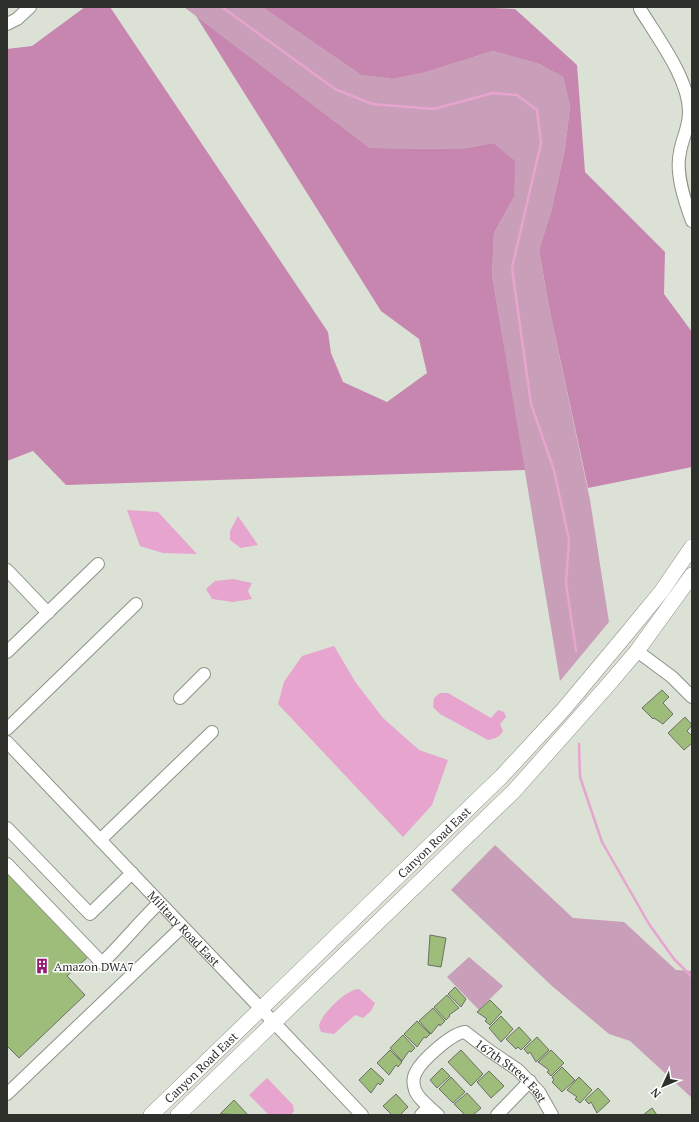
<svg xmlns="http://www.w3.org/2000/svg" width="699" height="1122" viewBox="0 0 699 1122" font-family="'PT Serif',serif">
<rect width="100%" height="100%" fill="#dbe1d5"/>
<g fill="#c89eb8">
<polygon points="184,7 262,7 361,75 392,79 423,73 493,51 539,64 563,77 570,106 565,149 551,212 539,250 550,312 590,500 609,622 560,681 492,275 494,233 514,197 493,143 461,149 370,148"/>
<polygon points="495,845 573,918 624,922 676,970 692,971 692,1098 630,1041 609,1034 552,986 451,890"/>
<polygon points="469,957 503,986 479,1010 447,977"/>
</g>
<g fill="#c686af">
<polygon points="85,7 110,7 328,332 331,353 343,382 387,402 427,373 419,339 381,311 196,16 370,148 461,149 493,143 515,161 514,197 494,233 492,275 525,470 66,485 33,451 7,461 7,49 32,46"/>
<polygon points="262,7 470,7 515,9 577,65 585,172 665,252 664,294 692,332 692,467 588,488 550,312 539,250 551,212 565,149 570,106 563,77 539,64 493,51 423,73 392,79 361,75"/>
</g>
<g fill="#e6a4ce">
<polygon points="127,510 158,512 197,554 163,553 140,546"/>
<polygon points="238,516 258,545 241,548 230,540 230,531"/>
<polygon points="233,579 252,583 248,591 252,599 233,602 212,599 206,589 215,581"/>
<polygon points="334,646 356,683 383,718 419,750 448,760 432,805 403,837 278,704 284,682 302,656"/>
<path d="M440,693H448L491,718L498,710L504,712L506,717L500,724L503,731C500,737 494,739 488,740L440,714L433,707L434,698Z"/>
<path d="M359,989L375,1003L371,1011L363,1018L355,1015L334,1034L321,1032L319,1026C321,1014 347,989 359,989Z"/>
<polygon points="267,1078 293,1105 294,1111 291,1115 269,1115 249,1095"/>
</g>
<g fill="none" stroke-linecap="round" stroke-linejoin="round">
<g stroke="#e6a4ce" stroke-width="2.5">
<polyline points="222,7 335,89 372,104 434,109 493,93 517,95 537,110 541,143 512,268 531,404 554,470 569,540 566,583 576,651"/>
<polyline points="579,744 580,777 602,842 649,924 674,959 692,977"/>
</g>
</g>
<g fill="#9ebc7a" stroke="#6b7066">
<polygon points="662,690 669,697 663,703 673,714 663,724 654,718 653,719 642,708"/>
<polygon points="685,717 692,725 687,731 692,736 692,743 684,750 668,733"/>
<polygon points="7,870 89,956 67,976 85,995 19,1058 7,1046"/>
<polygon points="430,935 446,938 441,967 428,965"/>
<polygon points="455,987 466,999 461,1007 448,994"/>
<polygon points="447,995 459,1008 449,1015 450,1016 446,1020 434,1007"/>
<polygon points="490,1000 502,1012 490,1025 485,1021 487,1019 477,1012"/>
<polygon points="433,1008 445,1021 440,1026 439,1024 431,1034 419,1021"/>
<polygon points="501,1016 513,1029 501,1042 489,1028"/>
<polygon points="417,1021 430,1034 426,1038 424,1037 417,1047 404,1034"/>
<polygon points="519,1027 531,1040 521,1050 518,1047 516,1049 506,1039"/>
<polygon points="403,1035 415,1048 411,1052 409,1051 402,1061 390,1048"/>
<polygon points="537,1037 549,1050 536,1062 530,1052 528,1054 524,1049"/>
<polygon points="390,1050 402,1062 398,1067 396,1065 389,1075 377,1063"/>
<polygon points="461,1050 483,1074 471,1086 448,1062"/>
<polygon points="551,1050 564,1063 551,1076 547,1072 549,1070 538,1062"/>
<polygon points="562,1067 575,1080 562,1092 552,1082 554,1080 552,1077"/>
<polygon points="371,1068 384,1080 380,1085 378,1083 371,1093 359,1080"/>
<polygon points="442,1068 450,1076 437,1088 430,1080"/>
<polygon points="489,1071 504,1086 491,1098 477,1082"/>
<polygon points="451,1077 465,1092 453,1103 439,1089"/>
<polygon points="579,1077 592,1090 580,1103 575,1099 577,1097 567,1090"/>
<polygon points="598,1088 610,1101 597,1113 591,1102 589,1104 585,1100"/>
<polygon points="467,1093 481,1108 473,1115 465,1115 454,1104"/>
<polygon points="396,1094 408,1107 400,1115 392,1115 383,1106"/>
<polygon points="234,1100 248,1115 220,1114"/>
<polygon points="652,1108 657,1115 643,1115"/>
</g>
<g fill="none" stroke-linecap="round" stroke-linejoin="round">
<g stroke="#8d9287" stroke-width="14">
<g id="minor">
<path d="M640,9C657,37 690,80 689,113C689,127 682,139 680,152C675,173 685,202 692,221"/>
<polyline points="7,24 17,19 30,7"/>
<polyline points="7,570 48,613"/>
<polyline points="637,651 672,677 692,697"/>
<polyline points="7,652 98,564"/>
<polyline points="180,698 204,674"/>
<polyline points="7,729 136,604"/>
<path id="s1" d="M7,742L362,1115"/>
<polyline points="7,828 90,914 132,873"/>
<polyline points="100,840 212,732"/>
<path d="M7,864L102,963C122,944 139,922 159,903"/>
<polyline points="7,1094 182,927"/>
<polyline points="421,1115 429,1107"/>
<path id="s2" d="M438,1115C431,1108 418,1099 415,1090C413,1084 413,1077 416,1072C422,1060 452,1033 465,1032L487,1049L518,1070L539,1092L552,1115"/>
<polyline points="497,1115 530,1081"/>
</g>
</g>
<g stroke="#8d9287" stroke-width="16">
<g id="major">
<path id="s3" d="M151,1115L502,776L563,710L624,637L661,592L692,547"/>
<polyline points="178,1115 514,791 608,685 637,651 692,575"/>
</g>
</g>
<use href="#minor" stroke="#fff" stroke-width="12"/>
<use href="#major" stroke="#fff" stroke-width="15"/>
</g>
<defs>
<g id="building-bare" transform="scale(1.2)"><path d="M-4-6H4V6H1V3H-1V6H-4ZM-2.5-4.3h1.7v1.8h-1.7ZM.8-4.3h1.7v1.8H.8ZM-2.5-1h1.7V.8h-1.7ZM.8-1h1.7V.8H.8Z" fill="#941975" stroke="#fff" stroke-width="2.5" paint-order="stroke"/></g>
</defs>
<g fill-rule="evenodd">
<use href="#building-bare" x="42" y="966"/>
</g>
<g text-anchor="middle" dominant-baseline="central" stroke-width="3" stroke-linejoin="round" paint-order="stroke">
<g font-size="12" fill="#2e302c" stroke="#fff">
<text stroke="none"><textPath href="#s3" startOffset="393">Canyon Road East</textPath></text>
<text stroke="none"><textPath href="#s1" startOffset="257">Military Road East</textPath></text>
<text stroke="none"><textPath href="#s3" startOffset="69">Canyon Road East</textPath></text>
<text stroke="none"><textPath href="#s2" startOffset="178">167th Street East</textPath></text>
</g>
<g font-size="12" fill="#2e302c" stroke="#fff" text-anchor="start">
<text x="54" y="966">Amazon DWA7</text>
</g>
</g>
<rect width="699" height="1122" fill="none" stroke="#2e302c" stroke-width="16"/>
<g transform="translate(663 1086) rotate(226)" stroke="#ffffff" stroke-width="3" paint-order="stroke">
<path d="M0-3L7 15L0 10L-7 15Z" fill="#2e302c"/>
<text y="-6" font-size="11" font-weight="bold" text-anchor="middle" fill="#2e302c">N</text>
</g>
</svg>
